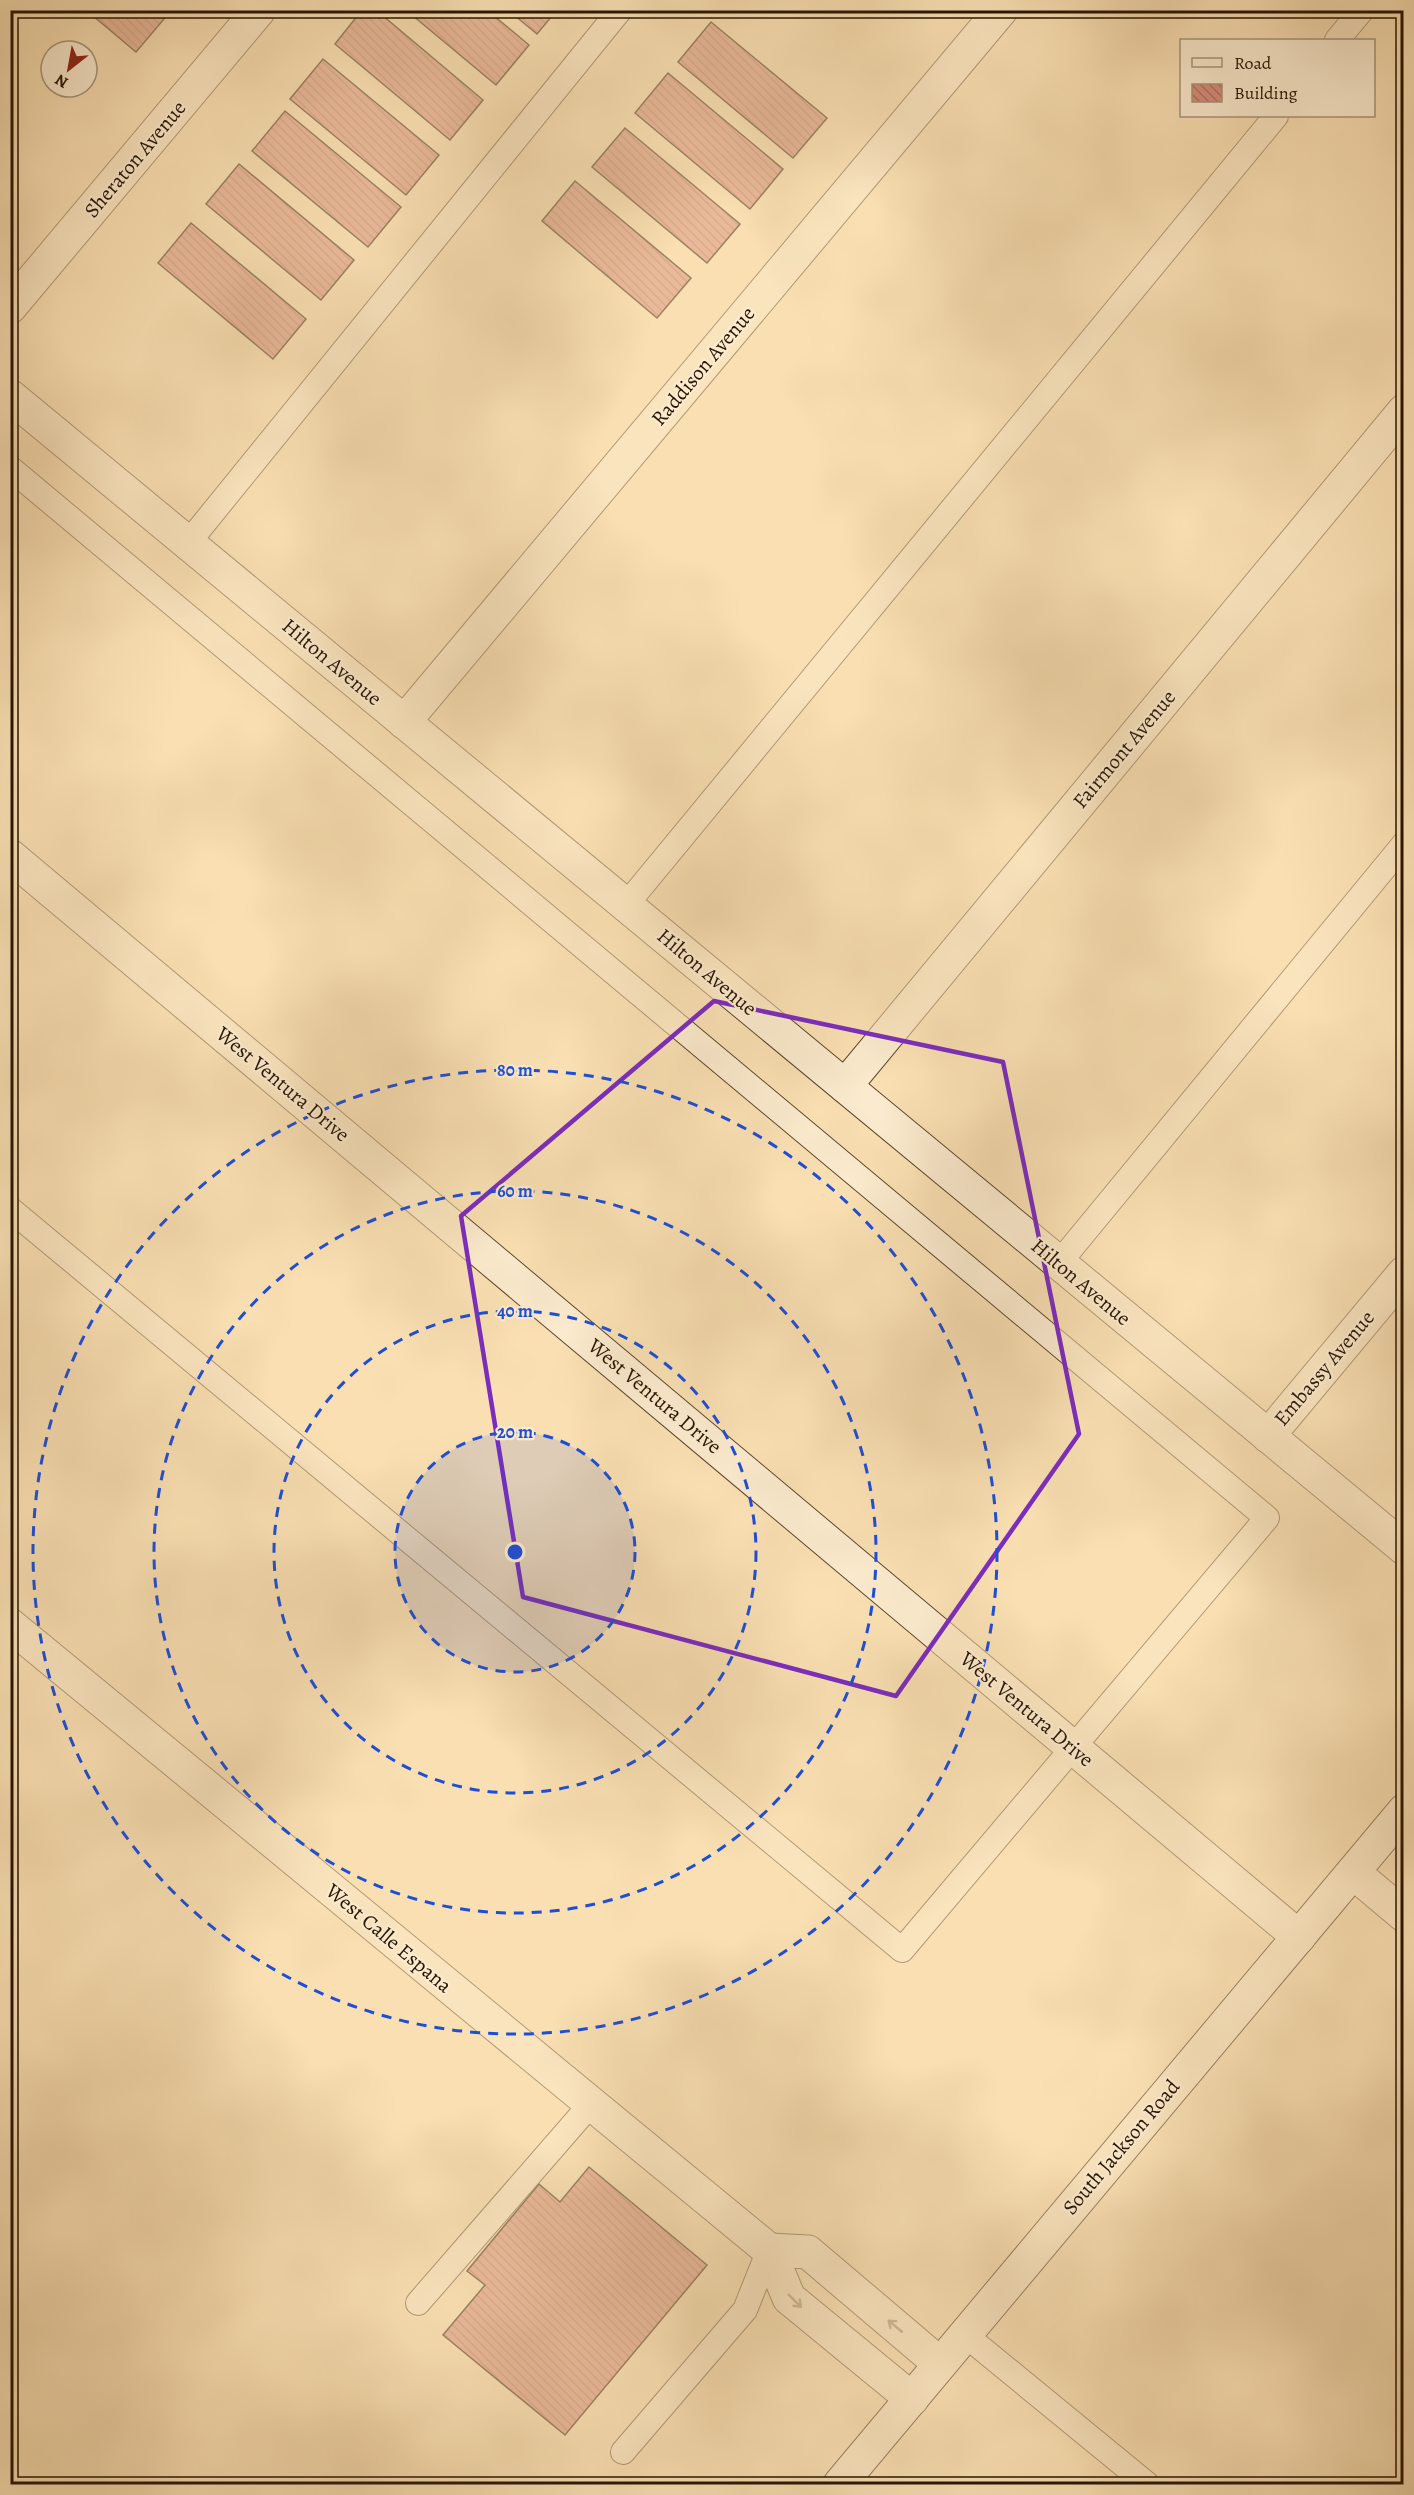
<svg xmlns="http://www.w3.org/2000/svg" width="1414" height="2495" viewBox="0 0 1414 2495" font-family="Alegreya,serif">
<defs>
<pattern id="building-back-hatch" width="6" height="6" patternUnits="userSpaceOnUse" patternTransform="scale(1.5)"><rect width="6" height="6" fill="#d88c7b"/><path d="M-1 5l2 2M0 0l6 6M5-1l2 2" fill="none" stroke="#af7162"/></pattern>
</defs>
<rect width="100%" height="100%" fill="#f9dfb2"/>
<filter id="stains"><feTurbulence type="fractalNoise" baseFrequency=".00333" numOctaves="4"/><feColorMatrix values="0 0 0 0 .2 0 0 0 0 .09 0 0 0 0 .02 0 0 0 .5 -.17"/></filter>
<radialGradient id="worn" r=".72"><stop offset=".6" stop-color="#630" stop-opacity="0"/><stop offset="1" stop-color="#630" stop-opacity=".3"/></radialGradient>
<g fill="url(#building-back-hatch)" stroke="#281500" stroke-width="1.5">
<polygon points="86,10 167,10 170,12 136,52"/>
<polygon points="362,10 376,10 483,100 450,140 335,44"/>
<polygon points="406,10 487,10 529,45 496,85"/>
<polygon points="508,10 557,10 537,34"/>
<polygon points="711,22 827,118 793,158 678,62"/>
<polygon points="323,59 439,155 406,195 290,99"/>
<polygon points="668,73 783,169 750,209 635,113"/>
<polygon points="285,111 401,207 368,247 252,151"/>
<polygon points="625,128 740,224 707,263 592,167"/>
<polygon points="239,164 354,260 321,300 206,204"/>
<polygon points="575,181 691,278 657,318 542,221"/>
<polygon points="191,223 306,319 273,359 158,263"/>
<polygon points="589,2167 707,2265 565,2435 443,2335 485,2285 467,2271 539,2184 560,2202"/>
</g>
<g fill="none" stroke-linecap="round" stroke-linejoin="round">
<g stroke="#5c482c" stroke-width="26">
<g id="lane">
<polyline points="1337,40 1362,10"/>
<polyline points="10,468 1267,1518 902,1950 10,1209"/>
<polyline points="188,543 620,10"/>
<polyline points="626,905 1276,116"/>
<polyline points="1059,1263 1404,844"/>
<polyline points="418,2303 591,2104"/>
<polyline points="964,2334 1147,2484"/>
<polyline points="623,2452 745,2310 769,2250"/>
</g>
</g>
<g stroke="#5c482c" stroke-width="35">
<g id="street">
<polyline points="10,307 259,10"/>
<polyline points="10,396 1404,1548"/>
<polyline points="404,722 1001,10"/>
<polyline points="10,856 1299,1937"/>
<polyline points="845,1086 1404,411"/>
<polyline points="1268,1436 1404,1273"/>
<polyline points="10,1625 769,2250 789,2298 912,2399"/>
<polyline points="1354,1873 1404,1915"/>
<polyline points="769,2250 808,2252 940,2364"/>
</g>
</g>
<g stroke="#281500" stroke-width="35">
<polyline id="secondary" points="840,2484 1404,1811"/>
</g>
<use href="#lane" stroke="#fbeacd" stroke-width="24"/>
<use href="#street" stroke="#fbeacd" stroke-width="33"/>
<use href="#secondary" stroke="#fbeacd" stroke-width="33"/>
</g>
<defs><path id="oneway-shaft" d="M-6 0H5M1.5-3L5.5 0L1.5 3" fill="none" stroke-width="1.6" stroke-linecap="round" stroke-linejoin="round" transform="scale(1.5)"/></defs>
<g stroke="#9c8a71">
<use href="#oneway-shaft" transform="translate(795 2301) rotate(45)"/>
<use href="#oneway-shaft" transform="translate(895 2326) rotate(-140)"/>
</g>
<path d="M0 0H1414V2495H0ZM714,1001L1003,1062L1079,1434L896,1696L523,1597L461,1216Z" fill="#f9dfb2" fill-opacity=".55" fill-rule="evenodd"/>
<path fill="none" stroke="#7b2cbf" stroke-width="4.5" stroke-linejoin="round" d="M714,1001L1003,1062L1079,1434L896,1696L523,1597L461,1216Z"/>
<circle cx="515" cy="1552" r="120" fill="#1d4ed8" fill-opacity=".12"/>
<g fill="none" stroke="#1d4ed8" stroke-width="3" stroke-dasharray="10 8">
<circle cx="515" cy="1552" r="120"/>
<circle cx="515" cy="1552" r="241"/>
<circle cx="515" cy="1552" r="361"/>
<circle cx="515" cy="1552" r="482"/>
</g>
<g text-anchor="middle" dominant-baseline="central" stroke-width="4.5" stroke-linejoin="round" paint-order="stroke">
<g font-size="21" fill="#281500" stroke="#fbeacd">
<text transform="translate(135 159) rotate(-50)">Sheraton Avenue</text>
<text transform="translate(703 366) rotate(-50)">Raddison Avenue</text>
<text transform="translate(332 662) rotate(40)">Hilton Avenue</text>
<text transform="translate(1124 749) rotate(-50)">Fairmont Avenue</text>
<text transform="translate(707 972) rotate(40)">Hilton Avenue</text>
<text transform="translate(283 1084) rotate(40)">West Ventura Drive</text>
<text transform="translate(1081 1282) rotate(40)">Hilton Avenue</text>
<text transform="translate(1324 1368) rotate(-50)">Embassy Avenue</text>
<text transform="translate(655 1396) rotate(40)">West Ventura Drive</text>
<text transform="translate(1027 1709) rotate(40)">West Ventura Drive</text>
<text transform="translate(389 1938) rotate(40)">West Calle Espana</text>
<text transform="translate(1121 2147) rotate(-50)">South Jackson Road</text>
</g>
</g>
<circle cx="515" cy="1552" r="9" fill="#1d4ed8" stroke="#fbeacd" stroke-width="3"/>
<g font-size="18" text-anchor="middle" font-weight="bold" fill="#1d4ed8" stroke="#fbeacd" stroke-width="4.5" stroke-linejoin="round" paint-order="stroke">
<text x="515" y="1076">80 m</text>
<text x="515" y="1197">60 m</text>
<text x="515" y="1317">40 m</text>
<text x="515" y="1438">20 m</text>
</g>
<rect width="1414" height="2495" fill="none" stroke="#f9dfb2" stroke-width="36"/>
<rect x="12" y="12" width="1390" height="2471" fill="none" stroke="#281500" stroke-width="3"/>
<rect x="18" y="18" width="1378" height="2459" fill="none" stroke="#281500" stroke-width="1.5"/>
<rect x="1180" y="39" width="195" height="78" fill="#fbeacd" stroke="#a7957b" stroke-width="1.5"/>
<rect x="1192" y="58" width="30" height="9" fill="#fbeacd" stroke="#a7957b" stroke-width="1.5"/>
<text x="1234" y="69" font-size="18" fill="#281500">Road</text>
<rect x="1192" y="84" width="30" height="18" fill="url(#building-back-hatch)" stroke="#a7957b" stroke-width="1.5"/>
<text x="1234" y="99" font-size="18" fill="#281500">Building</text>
<g transform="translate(69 69) rotate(211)"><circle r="28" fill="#fbeacd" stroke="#a7957b" stroke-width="1.5"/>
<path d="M0-4.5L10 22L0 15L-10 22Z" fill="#8f2418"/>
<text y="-9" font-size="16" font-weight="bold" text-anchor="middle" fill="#281500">N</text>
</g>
<rect width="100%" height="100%" filter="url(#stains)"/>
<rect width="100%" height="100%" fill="url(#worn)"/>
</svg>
